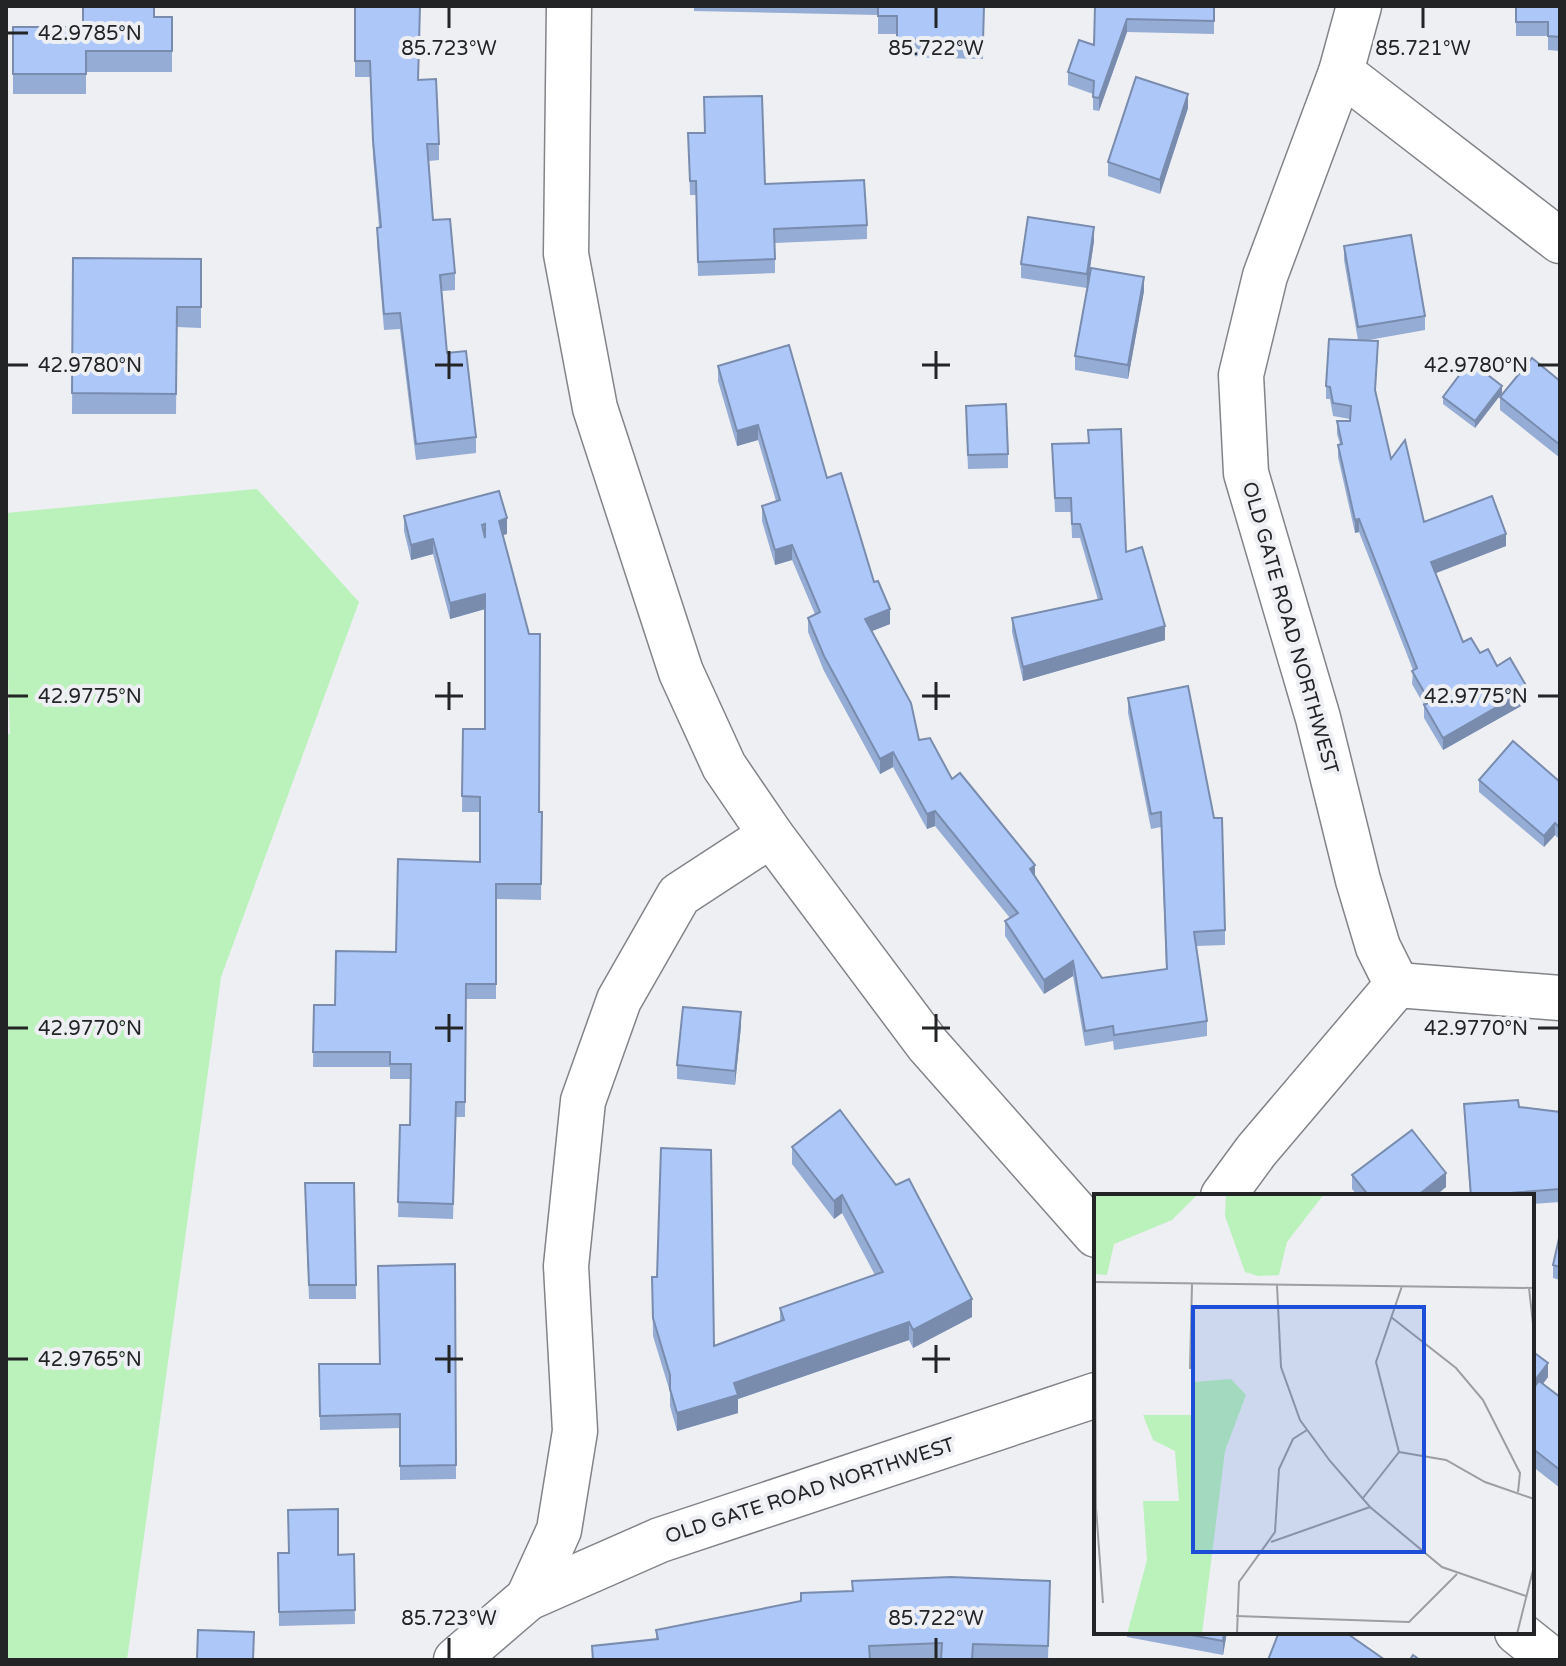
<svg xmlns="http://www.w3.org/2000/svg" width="1566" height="1666" viewBox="0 0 1566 1666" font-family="'Varela Round',sans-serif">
<rect width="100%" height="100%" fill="#edeff3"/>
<polygon fill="#bbf2bb" points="257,489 359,602 221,977 127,1660 6,1660 6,735 10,734 6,618 6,513"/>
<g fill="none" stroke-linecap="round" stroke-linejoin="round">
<g stroke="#828488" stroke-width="47">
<g id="minor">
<polyline points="569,6 566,254 595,408 681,672 724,766 771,835 928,1045 1096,1235"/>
<polyline points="1341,72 1560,241"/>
<polyline points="1397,985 1560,998"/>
<polyline points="1223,1196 1256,1151 1397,985 1378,947 1358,880 1318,718 1246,473 1241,375 1265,276 1341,72 1359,6"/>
<polyline points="528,1598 660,1540 1096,1395"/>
<polyline points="1517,1632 1552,1660"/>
<polyline points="456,1660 528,1598 559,1530 575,1431 566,1266 583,1101 619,1000 679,895 771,835"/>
</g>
</g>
<use href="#minor" stroke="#fff" stroke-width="44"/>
</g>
<g fill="#95acd5">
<polygon points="355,6 419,80 439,144 439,160 429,161 433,220 455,273 455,290 442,291 447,353 476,437 476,453 416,460 400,329 384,330 377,244 377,228 379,227 373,156 370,77 355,77"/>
<polygon points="694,6 984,6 983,59 897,57 897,34 878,34 878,15 694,11"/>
<polygon points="1095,6 1214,6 1214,34 1127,32 1099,111 1093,110 1093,94 1068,85 1068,72 1094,45"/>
<polygon points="1516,6 1560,6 1560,51 1548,50 1548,36 1516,36"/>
<polygon points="154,17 172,17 172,72 86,72 86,94 13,94 13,27 83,27"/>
<polygon points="1188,108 1160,194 1108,176 1108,162"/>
<polygon points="688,133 765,184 867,225 867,239 775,243 775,273 698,276 696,195 690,195"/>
<polygon points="1094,241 1087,288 1021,278 1021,264"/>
<polygon points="1344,246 1425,316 1425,330 1363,341 1378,354 1375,393 1391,459 1424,522 1506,546 1436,573 1463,642 1497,666 1528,702 1443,750 1424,718 1424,705 1412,684 1413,670 1359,532 1355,533 1338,457 1338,445 1340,444 1337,434 1337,421 1350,421 1350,419 1333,416 1330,399 1326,399 1326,386 1358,340 1344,260"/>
<polygon points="73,258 201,259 201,328 177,327 176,414 72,414"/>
<polygon points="1144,291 1128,379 1075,370 1075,356"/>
<polygon points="718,366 827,478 874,582 890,624 871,631 919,740 1035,877 1102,978 1166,969 1161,827 1151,829 1128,713 1128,698 1225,930 1225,945 1196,946 1207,1021 1207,1036 1114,1050 1113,1041 1085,1046 1073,976 1044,994 1005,936 1005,921 1010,918 935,826 927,829 893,767 880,774 824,671 808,632 808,618 815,614 792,560 775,565 762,521 762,506 776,501 758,440 737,446 718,381"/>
<polygon points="1560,381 1560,458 1500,410 1500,397"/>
<polygon points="1502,393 1475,428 1443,404 1443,397"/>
<polygon points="966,420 1008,454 1008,468 968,469"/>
<polygon points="1052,444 1126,552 1165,640 1023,681 1012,632 1012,618 1098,600 1080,538 1072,538 1071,512 1055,512"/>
<polygon points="499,491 507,534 503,535 539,812 542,812 541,900 496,899 496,999 466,999 465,1117 456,1117 453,1219 398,1217 400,1125 410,1125 410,1079 390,1079 390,1067 313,1067 314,1005 335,1005 396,952 480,862 480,812 462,812 463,729 485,729 485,609 450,619 433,554 411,560 404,531 404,516"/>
<polygon points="1479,780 1560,782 1560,840 1555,835 1544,847 1479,792"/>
<polygon points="741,1026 735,1085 677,1079 677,1065"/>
<polygon points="1464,1104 1519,1107 1560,1112 1560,1202 1532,1204 1532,1196 1470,1196"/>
<polygon points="792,1147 972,1317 913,1348 909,1340 738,1399 738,1413 677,1431 670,1406 670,1392 653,1336 652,1277 714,1346 780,1321 780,1308 875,1275 842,1213 834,1219 792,1164"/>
<polygon points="1352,1175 1446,1187 1435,1196 1358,1196 1352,1189"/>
<polygon points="354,1183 356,1299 309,1299 305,1197"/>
<polygon points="1560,1234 1560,1280 1553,1278 1553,1265"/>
<polygon points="455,1264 456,1479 400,1480 400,1428 320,1430 319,1364 379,1364"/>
<polygon points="1532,1351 1548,1377 1543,1384 1560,1397 1560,1488 1532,1466"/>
<polygon points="278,1553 354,1554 355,1624 279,1626"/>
<polygon points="1050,1581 1048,1660 592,1660 592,1646 656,1639 656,1630 852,1591"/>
<polygon points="1127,1632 1227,1632 1223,1655 1127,1637"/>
</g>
<g fill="#798cae">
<polygon points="1127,19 1127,32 1099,111 1099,98"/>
<polygon points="1188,94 1188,108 1160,194 1160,180"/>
<polygon points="1094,227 1094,241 1087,288 1087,274"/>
<polygon points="1144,277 1144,291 1128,379 1128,365"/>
<polygon points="1502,386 1502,393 1475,428 1475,421"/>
<polygon points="758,425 758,440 737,446 737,431"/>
<polygon points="507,518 507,534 499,536 499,521"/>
<polygon points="1359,519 1359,532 1355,533 1355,520"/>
<polygon points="1506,534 1506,546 1431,575 1431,562"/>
<polygon points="433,539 433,554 411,560 411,545"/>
<polygon points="792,545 792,560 775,565 775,550"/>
<polygon points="485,594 485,609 450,619 450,603"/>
<polygon points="890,609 890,624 865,634 865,619"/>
<polygon points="1165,626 1165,640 1023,681 1023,667"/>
<polygon points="1528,689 1528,702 1443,750 1443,738"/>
<polygon points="893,752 893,767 880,774 880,759"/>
<polygon points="935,811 935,826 927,829 927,814"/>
<polygon points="1555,823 1555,835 1544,847 1544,836"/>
<polygon points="1035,865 1035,880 1030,869"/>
<polygon points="1073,961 1073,976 1044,994 1044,980"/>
<polygon points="741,1012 741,1026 735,1085 735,1071"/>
<polygon points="1446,1173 1446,1187 1435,1196 1417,1196"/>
<polygon points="842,1195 842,1213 834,1219 834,1201"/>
<polygon points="972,1299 972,1317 913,1348 913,1330"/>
<polygon points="909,1322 909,1340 738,1399 738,1413 677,1431 677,1413 734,1383"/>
<polygon points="1548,1363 1548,1377 1532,1398 1532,1384"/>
<polygon points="1224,1632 1227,1632 1223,1655 1223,1641"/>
</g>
<g fill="#adc8f8" stroke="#798cae" stroke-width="2" fill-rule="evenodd">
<polygon points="83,6 154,6 154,17 172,17 172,51 86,51 86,74 13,74 13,27 83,27"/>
<polygon points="355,6 420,6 418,80 436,79 439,144 427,144 433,220 450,219 455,273 440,275 447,353 466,351 476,437 416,444 400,313 384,314 377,228 381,227 373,140 370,61 355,61"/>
<polygon points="878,6 984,6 983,41 897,39 897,16 878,16"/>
<polygon points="1095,6 1214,6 1214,21 1127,19 1099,98 1093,97 1094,81 1068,72 1079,40 1094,45"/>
<polygon points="1516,6 1560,6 1560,37 1548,36 1548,22 1516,22"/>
<polygon points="1136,77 1188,94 1160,180 1108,162"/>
<polygon points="762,96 765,184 864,180 867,225 774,229 775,259 698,262 696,181 690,181 688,133 705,133 704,97"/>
<polygon points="1028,217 1094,227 1087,274 1021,264"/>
<polygon points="1411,235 1425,316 1358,327 1344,246"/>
<polygon points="73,258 201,259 201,307 177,307 176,394 72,393"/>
<polygon points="1091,268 1144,277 1128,365 1075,356"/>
<polygon points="1329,339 1378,341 1375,390 1391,459 1405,440 1424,522 1492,496 1506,534 1431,562 1463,642 1471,638 1480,653 1488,649 1497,666 1510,658 1528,689 1443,738 1424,705 1430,702 1412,671 1417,668 1359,519 1355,520 1338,445 1342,444 1337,421 1350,421 1351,406 1333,403 1330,387 1326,386"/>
<polygon points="789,345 827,478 841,473 874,582 878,581 890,609 865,619 911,703 919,740 930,738 952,779 960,773 1035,865 1030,869 1102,978 1167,969 1161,812 1151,814 1128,698 1188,686 1214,818 1222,818 1225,930 1194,932 1207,1021 1114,1035 1113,1026 1085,1031 1073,961 1044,980 1005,921 1018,913 935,811 927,814 893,752 880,759 824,656 808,618 820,612 792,545 775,550 762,506 780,500 758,425 737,431 718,366"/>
<polygon points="1532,358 1560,381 1560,445 1500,397"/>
<polygon points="1470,361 1502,386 1475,421 1443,397"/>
<polygon points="1006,404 1008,454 968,455 966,406"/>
<polygon points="1121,429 1126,552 1142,547 1165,626 1023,667 1012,618 1102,599 1080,524 1072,524 1071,498 1055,498 1052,444 1089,443 1088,430"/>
<path d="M499,491L507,518L499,521L529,634H540L539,812H542L541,884H496V984H466L465,1102H456L453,1204L398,1202L400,1125H410L411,1064H390V1052H313L314,1005H335L336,951L396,952L398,859L480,862V797L462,796L463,729H485V594L450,603L433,539L411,545L404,516ZM485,524V538L482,525Z"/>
<polygon points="1513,741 1560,782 1560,828 1555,823 1544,836 1479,780"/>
<polygon points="683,1007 741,1012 735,1071 677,1065"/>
<polygon points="1518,1100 1519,1107 1560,1112 1560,1189 1471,1196 1464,1104"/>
<polygon points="840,1110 896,1185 909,1179 972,1299 913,1330 909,1322 734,1383 738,1395 677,1413 670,1389 670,1375 653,1318 652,1277 657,1277 661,1148 711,1150 714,1346 784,1320 780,1308 883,1272 842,1195 834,1201 792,1147"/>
<polygon points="1412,1130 1446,1173 1417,1196 1369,1196 1352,1175"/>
<polygon points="305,1183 354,1183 356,1285 309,1285"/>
<polygon points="1560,1234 1560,1267 1553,1265"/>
<polygon points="455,1264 456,1465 400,1466 400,1414 320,1416 319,1364 380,1364 378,1266"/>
<polygon points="1532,1351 1548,1363 1532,1384"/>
<polygon points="1539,1381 1560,1397 1560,1470 1532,1448 1532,1390"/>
<polygon points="338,1509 338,1555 354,1554 355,1610 279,1612 278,1553 289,1553 288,1510"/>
<polygon points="951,1577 1050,1581 1048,1646 973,1644 972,1660 941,1660 942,1643 869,1646 870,1660 593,1660 592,1646 658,1639 656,1630 801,1601 801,1593 853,1591 852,1581"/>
<polygon points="198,1630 254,1632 253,1660 197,1660"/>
<polygon points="1175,1632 1224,1632 1223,1641"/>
<polygon points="1279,1632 1345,1632 1385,1660 1268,1660"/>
<polygon points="1413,1655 1420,1660 1410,1660"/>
</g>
<path fill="none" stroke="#232425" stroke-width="3" d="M449,8V28M936,8V28M1423,8V28M8,33H28M449,351V379M936,351V379M8,365H28M435,365H463M922,365H950M1538,365H1558M449,682V710M936,682V710M8,696H28M435,696H463M922,696H950M1538,696H1558M449,1014V1042M936,1014V1042M8,1028H28M435,1028H463M922,1028H950M1538,1028H1558M449,1345V1373M936,1345V1373M8,1359H28M435,1359H463M922,1359H950M449,1638V1658M936,1638V1658"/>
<g text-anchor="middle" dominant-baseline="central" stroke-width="8" stroke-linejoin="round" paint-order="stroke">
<g font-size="20" fill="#232425" stroke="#edeff3">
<text transform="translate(1290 628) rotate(74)">OLD GATE ROAD NORTHWEST</text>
<text transform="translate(810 1491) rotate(-18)">OLD GATE ROAD NORTHWEST</text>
</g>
</g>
<g transform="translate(1094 1194)">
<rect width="440" height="440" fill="#edeff3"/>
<path d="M0,0H104L78,26L20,50L13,81L0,80ZM132,0H230L193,48L185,81L164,82L151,78L131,22ZM137,185L152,201L131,257L108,440H33L53,366L49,307H85L81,257L59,246L49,221H100L99,188Z" fill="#bbf2bb"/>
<path fill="none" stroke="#9c9ea1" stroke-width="2" d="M0,88L440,94M1,88L2,314L9,409M183,91L187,173L206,226L236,267L276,313L348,373L432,402M435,94L440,139M297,123L362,174L389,206L426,279L424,298M96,175L98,90M305,258L352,266L391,288L440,305M269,304L305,258L282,168L308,92M177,348L276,313M142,422L315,428L363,380M143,440L145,388L181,338L185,275L199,245L213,236M423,440L440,372"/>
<path fill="#1d4ed8" fill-opacity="0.15" stroke="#1d4ed8" stroke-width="4" d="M99,113H330V358H99Z"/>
<rect width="440" height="440" fill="none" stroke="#232425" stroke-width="4"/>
</g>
<g font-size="20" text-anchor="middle" fill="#232425" stroke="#edeff3" stroke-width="8" stroke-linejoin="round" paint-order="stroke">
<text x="90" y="40">42.9785°N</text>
<text x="449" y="55">85.723°W</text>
<text x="936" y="55">85.722°W</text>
<text x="1423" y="55">85.721°W</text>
<text x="90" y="372">42.9780°N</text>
<text x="1476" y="372">42.9780°N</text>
<text x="90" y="703">42.9775°N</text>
<text x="1476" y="703">42.9775°N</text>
<text x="90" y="1035">42.9770°N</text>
<text x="1476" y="1035">42.9770°N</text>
<text x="90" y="1366">42.9765°N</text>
<text x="449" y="1625">85.723°W</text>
<text x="936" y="1625">85.722°W</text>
</g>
<rect width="1566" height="1666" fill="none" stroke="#232425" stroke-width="16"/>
</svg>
